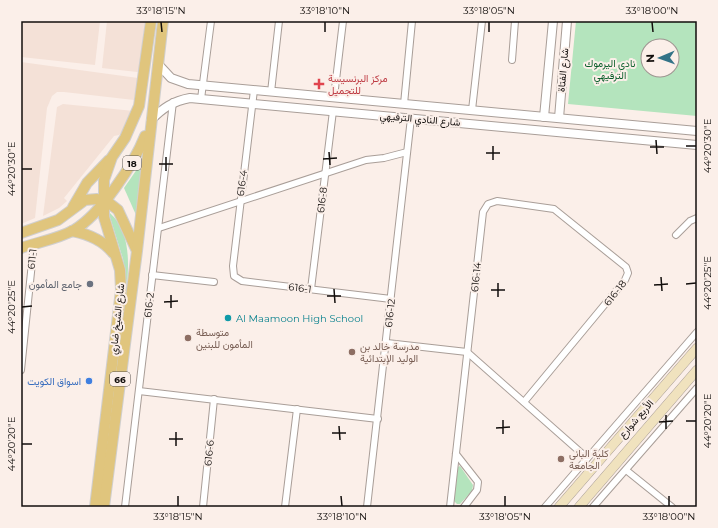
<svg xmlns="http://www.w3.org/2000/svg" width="718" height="528" viewBox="0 0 718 528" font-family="Montserrat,Vazirmatn,sans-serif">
<rect width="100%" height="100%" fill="#fbefe9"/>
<g fill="#f4e1d7">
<polygon points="22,21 100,21 95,65 21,57"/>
<polygon points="107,21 145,21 139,71 137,72 102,68"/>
<polygon points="21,62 138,78 134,100 64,92 57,92 52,96 47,108 35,218 21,224"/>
<polygon points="63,104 134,111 124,130 119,135 114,136 64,198 67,201 59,208 43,216 57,107"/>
</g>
<g fill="#b4e4bd" fill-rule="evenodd">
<path d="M576,21H697V116L568,104ZM648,46H672V70H648Z"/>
<polygon points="142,162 136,215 124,188"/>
<path d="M110,213C130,231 129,261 127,285L123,259L109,214Z"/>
<polygon points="460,466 473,485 472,491 460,504 457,504 454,501 458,467"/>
</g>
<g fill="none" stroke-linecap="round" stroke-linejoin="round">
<g stroke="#a99e98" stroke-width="8">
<g id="minor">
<polyline points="512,60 515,21"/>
<polyline points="254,90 233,266 234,276 242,281 391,299"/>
<polyline points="271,92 279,21"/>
<polyline points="334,97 343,21"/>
<polyline points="201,99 211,21"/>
<polyline points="404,104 412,21"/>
<polyline points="472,110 482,21"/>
<polyline points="159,228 366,160 384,158 407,152"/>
<polyline points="676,235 690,221 697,218"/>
<polyline points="152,275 214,282"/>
<polyline points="311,289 333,111"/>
<polyline points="387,343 467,352 587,458"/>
<polyline points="21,370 34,243"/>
<polyline points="139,391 378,419"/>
<polyline points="456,454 478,482 477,490 464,507"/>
<polyline points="626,470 672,507"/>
<polyline points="125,507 173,102"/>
<polyline points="203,507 214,399"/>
<polyline points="285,507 297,409"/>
<polyline points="367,507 411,118"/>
<polyline points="450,507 483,212 488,204 497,201 554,209 626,267 628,273 625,280 524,402"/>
<polyline points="545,507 697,332"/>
<polyline points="593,507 697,388"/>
</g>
</g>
<g stroke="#a99e98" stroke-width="10">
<g id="tertiary">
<polyline points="158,64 171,78 188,84 697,131"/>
<polyline points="544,117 553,21"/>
<polyline points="559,118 567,21"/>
<path d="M151,120C163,108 173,101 190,98L697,145"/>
</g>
</g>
<g stroke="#a99e98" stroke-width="10">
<g id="secondary">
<polyline points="559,507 697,348"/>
<polyline points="579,507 697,370"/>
</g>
</g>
<g stroke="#d0cfce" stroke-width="12">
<g id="primary">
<polyline points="73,207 87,183 109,160"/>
<path d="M72,231C88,234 103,240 113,253"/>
<polyline points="21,233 58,220 85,200 97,199 109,203 118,210 136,249"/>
<path d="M21,248C38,242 58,239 74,230C100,215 134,164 145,136"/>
<polyline points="95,507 121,290 120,270 104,217 104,180 112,157 125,138 139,106 151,21"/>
<polyline points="104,507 137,251 163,21"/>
</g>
</g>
<use href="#minor" stroke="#fff" stroke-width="6"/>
<use href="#tertiary" stroke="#fff" stroke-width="8"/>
<use href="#secondary" stroke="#f0e2be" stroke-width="9"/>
<use href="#primary" stroke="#e0c57d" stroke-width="10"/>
</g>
<path fill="none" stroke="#120e0c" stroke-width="1.5" d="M161,22L162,32M325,22V32M489,22V32M652,22L653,32M656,140L657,154M493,146V160M686,146H696M650,147H664M329,152L330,165M486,153H500M166,157V171M323,159L337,158M159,164H173M22,169H32M661,277L662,291M498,283V297M686,284L696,283M654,285L668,284M334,289L335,303M491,290H505M171,295V308M327,296H341M164,302L178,301M22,307L32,306M666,415V429M503,420V434M686,421H696M659,422L673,421M339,426L340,440M496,428L510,427M176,432V446M332,433H346M169,439H183M22,444H32M178,496V506M341,496L342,506M505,496V506M669,496V506"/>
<path fill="#e0444e" stroke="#fbefe9" stroke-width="1.5" d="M317 78h4v4h4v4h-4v4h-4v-4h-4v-4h4z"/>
<circle fill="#6b7280" stroke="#fbefe9" stroke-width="1.5" cx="90" cy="284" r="4"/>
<circle fill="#0f9aa8" stroke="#fbefe9" stroke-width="1.5" cx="228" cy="318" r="4"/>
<g fill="#8d6e63" stroke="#fbefe9" stroke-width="1.5">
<circle cx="188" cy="338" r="4"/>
<circle cx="352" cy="352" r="4"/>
<circle cx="561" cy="459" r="4"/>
</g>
<circle fill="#3f7fe0" stroke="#fbefe9" stroke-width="1.5" cx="89" cy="381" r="4"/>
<g text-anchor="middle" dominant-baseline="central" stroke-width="4" stroke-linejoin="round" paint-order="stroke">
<g fill="#fbefe9" stroke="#58524e" stroke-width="1">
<rect x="123" y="156" width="18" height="14" rx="3"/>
<rect x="110" y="372" width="20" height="14" rx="3"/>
</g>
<g font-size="9" font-weight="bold" fill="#120e0c">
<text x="132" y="163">18</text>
<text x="120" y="379">66</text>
</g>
<g font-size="10" fill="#085d29" stroke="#fbefe9">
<text x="610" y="63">نادي اليرموك<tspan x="610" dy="12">الترفيهي</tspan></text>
</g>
<g font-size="10" fill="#120e0c" stroke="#fbefe9">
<text transform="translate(563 70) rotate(-85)">شارع الفتاة</text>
<text transform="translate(420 119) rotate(5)">شارع النادي الترفيهي</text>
<text transform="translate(242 183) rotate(-83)">616-4</text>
<text transform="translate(322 200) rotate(-83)">616-8</text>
<text transform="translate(32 259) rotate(-84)">611-1</text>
<text transform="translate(476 277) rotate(-84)">616-14</text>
<text transform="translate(300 288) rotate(7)">616-1</text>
<text transform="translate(615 293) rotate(-52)">616-18</text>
<text transform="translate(149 305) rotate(-83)">616-2</text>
<text transform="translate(390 313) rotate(-84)">616-12</text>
<text transform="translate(117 319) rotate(-84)">شارع الشيخ ضاري</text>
<text transform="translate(636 419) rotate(-49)">الأربع شوارع</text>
<text transform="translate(209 453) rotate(-84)">616-6</text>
</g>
<g font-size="10" fill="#be3a42" stroke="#fbefe9" text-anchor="start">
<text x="328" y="78">مركز البرنسيسة<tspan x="328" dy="12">للتجميل</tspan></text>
</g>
<g font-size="10" fill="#5b616d" stroke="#fbefe9" text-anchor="end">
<text x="82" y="284">جامع المأمون</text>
</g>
<g font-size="10" fill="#0d838f" stroke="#fbefe9" text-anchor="start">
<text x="236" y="318">Al Maamoon High School</text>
</g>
<g font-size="10" fill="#785e54" stroke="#fbefe9" text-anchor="start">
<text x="196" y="332">متوسطة<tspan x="196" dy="12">المأمون للبنين</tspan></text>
<text x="360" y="346">مدرسة خالد بن<tspan x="360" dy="12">الوليد الإبتدائية</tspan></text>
<text x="569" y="453">كلية الباني<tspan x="569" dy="12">الجامعة</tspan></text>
</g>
<g font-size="10" fill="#366cbe" stroke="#fbefe9" text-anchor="end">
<text x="81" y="381">اسواق الكويت</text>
</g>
</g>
<rect width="718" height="528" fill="none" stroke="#fbefe9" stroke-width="44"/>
<g transform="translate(660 58) rotate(268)"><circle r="19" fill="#fbefe9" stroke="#9e9591"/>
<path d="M0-3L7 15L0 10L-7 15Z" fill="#337387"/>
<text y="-6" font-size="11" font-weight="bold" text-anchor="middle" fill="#120e0c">N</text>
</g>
<rect x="22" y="22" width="674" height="484" fill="none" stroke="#120e0c" stroke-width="1.5"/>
<g font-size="10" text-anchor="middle" fill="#120e0c">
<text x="161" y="14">33°18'15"N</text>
<text x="325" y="14">33°18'10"N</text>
<text x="489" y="14">33°18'05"N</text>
<text x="652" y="14">33°18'00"N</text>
<text transform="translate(707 146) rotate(-90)" y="4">44°20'30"E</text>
<text transform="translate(11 169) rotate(-90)" y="4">44°20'30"E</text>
<text transform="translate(707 283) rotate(-90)" y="4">44°20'25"E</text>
<text transform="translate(11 307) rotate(-90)" y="4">44°20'25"E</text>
<text transform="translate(707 421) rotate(-90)" y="4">44°20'20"E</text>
<text transform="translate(11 444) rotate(-90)" y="4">44°20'20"E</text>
<text x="178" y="520">33°18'15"N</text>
<text x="342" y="520">33°18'10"N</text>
<text x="505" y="520">33°18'05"N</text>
<text x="669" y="520">33°18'00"N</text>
</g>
</svg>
